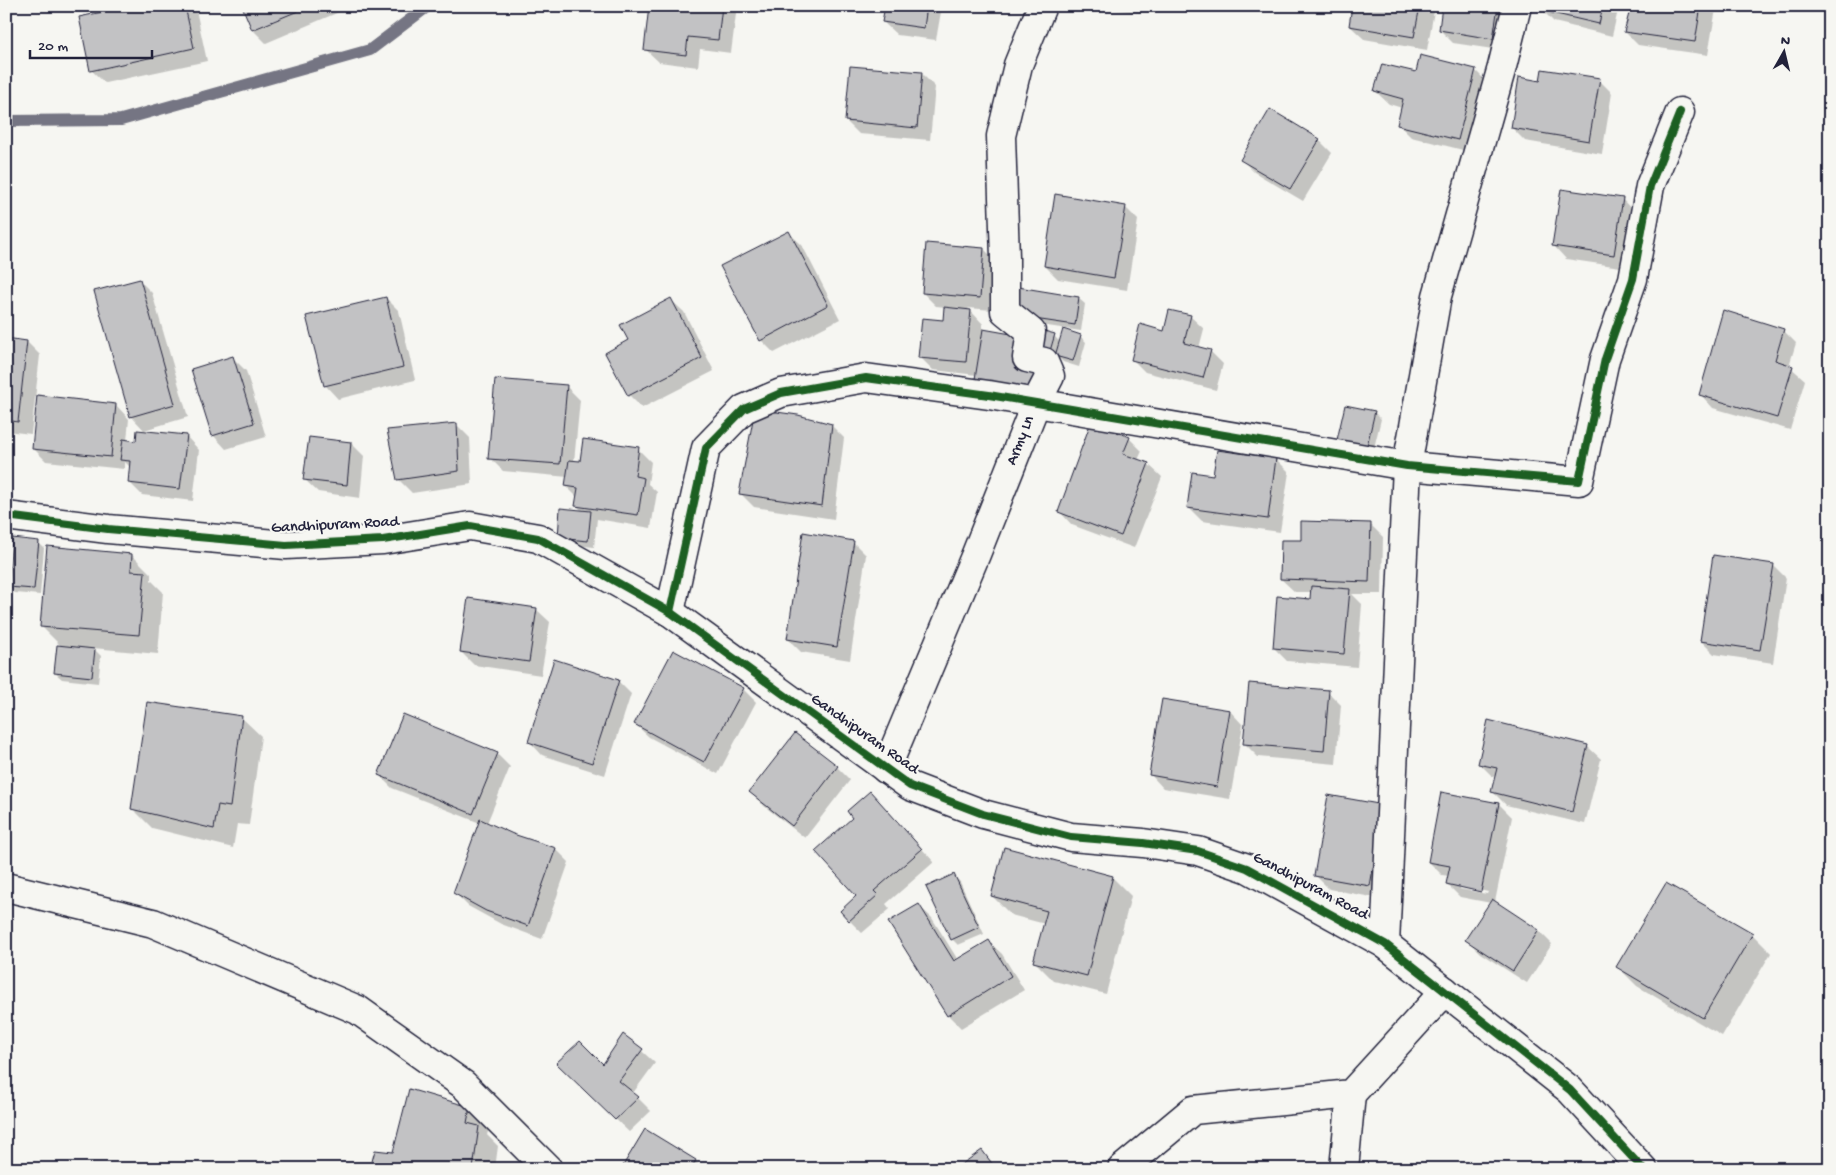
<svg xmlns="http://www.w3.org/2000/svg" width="1836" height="1175" viewBox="0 0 1836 1175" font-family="'Gochi Hand',sans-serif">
<rect width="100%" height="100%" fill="#f6f6f2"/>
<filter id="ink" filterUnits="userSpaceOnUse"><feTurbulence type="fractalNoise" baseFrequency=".02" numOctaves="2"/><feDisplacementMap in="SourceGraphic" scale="10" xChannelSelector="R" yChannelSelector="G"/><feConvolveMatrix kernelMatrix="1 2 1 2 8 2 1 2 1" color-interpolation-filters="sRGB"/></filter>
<g filter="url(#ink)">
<g fill="#0003" fill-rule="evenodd">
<polygon points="136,6 192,6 196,10 207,61 105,83 91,70"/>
<polygon points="243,6 337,6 339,12 266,43 253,30"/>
<polygon points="651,6 737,6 731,53 700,49 698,67 659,62 645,49"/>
<polygon points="886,6 942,6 936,40 897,35 883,22"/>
<polygon points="1092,6 1141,6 1140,13"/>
<polygon points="1354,6 1430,6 1434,11 1427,50 1364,39 1350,26"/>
<polygon points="1443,6 1512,6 1506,51 1453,43 1440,30"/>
<polygon points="1541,6 1619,6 1612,36 1554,22 1541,9"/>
<polygon points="1632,6 1713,6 1716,9 1708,55 1638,45 1625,32"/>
<polygon points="1475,70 1489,84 1471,152 1411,137 1398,124 1402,108 1389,104 1375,91 1417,74"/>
<polygon points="922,74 935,87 930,140 859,134 846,121"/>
<polygon points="1599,80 1612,93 1602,154 1525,141 1512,128 1541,82"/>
<polygon points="1319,140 1332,153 1303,201 1254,172 1241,159"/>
<polygon points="1622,199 1635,213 1627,268 1566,259 1553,245"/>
<polygon points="1125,207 1138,220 1127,290 1058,279 1045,266"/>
<polygon points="788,232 802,245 840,319 774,353 761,340"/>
<polygon points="984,249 997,262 993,310 968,308 983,324 983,330 1027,338 1054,336 1060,342 1080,336 1086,342 1079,367 1063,362 1056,355 989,392 976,379 977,375 933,370 920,357 944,322 946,307 936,306 923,293"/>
<polygon points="139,280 152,293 188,417 144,430 131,416"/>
<polygon points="386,298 399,311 415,380 338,399 325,385"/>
<polygon points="1078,298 1085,304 1081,331 1021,322"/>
<polygon points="670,299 684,312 714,371 642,408 629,395 630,341"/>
<polygon points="1190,316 1204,329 1199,348 1210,351 1223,364 1216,390 1145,372 1132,359 1165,332"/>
<polygon points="1783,330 1796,343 1789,366 1805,380 1790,430 1713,408 1700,394"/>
<polygon points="6,339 27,342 40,355 31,434 6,431"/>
<polygon points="233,358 246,371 266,437 226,449 213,435"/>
<polygon points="566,386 580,400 574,462 581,463 638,449 651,462 648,484 657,492 651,528 597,519 594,547 565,544 559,538 583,512 576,505 577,497 566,486 568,477 503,471 490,458"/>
<polygon points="38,397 116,405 129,419 127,441 137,442 186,436 199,450 193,501 142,495 129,482 131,468 125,462 124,469 46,461 33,448"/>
<polygon points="1374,412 1381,419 1373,452 1345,446 1339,440"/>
<polygon points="457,425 470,438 472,484 412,493 398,479"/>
<polygon points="831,425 844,438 834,519 754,507 741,494"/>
<polygon points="1129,438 1142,451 1138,460 1148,464 1162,477 1134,548 1072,525 1059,511"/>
<polygon points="351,443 364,456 360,498 318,492 304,479"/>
<polygon points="1276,459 1289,472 1280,532 1202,521 1189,508"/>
<polygon points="1370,524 1383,537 1382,594 1352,594 1362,604 1357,667 1287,661 1274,648 1311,600 1312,592 1295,592 1281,579"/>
<polygon points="38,542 44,548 40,595 15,593 9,587"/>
<polygon points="853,542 866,555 850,660 801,652 788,639"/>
<polygon points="132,555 151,574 151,580 163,592 158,654 93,648 101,656 98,683 62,679 55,673 62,647 41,626"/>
<polygon points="1773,565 1786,578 1773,663 1714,654 1701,641"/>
<polygon points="536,609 550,622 541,675 474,665 461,652"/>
<polygon points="618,681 631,694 605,775 542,755 529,741"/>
<polygon points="743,689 756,702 718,774 649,737 635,724"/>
<polygon points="1328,692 1341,705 1336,764 1258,757 1245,744"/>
<polygon points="1163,700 1230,711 1243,725 1230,799 1163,788 1150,774"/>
<polygon points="241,717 261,736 249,825 237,824 233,848 152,828 133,809"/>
<polygon points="1587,746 1601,759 1585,824 1506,805 1493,792 1496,777 1492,776 1479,763"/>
<polygon points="497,754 510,767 487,823 512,835 556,849 569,862 542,939 501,924 468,906 455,893 480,823 392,788 379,775"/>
<polygon points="837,767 850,780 805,838 763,805 750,792"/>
<path d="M1499,804L1512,817L1495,902L1539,931L1552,944L1527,983L1480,953L1467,940L1491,903L1460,897L1447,884L1449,876L1442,875L1429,862ZM1460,886L1488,892L1487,894L1460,889Z"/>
<polygon points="883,806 934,862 886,904 890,909 862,933 849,920 858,896"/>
<polygon points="1384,806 1382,899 1329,889 1316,876"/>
<polygon points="954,876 960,882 984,934 958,945 952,939"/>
<polygon points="1112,877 1131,896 1106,994 1054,981 1035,962 1045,924 1011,915 992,896"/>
<polygon points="918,905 932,918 958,960 988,941 1002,954 1024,990 961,1028 948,1015"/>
<polygon points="1752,934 1771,953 1722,1036 1637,986 1618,967"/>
<polygon points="624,1035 655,1063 633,1093 651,1111 629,1132 570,1076 604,1066"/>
<polygon points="470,1109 489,1128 487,1135 498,1146 495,1169 371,1169"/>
<polygon points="645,1131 695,1161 703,1169 622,1169"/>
<polygon points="982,1151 998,1169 957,1169"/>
</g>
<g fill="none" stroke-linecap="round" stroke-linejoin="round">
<polyline stroke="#757583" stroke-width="12" points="6,121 121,120 370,50 428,6"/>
</g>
<g fill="#c2c2c4" stroke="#22223b">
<polygon points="130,6 185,6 194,48 90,71 79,17"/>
<polygon points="242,6 310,6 252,30"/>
<polygon points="649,6 722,6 718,40 688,37 686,55 644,50"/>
<polygon points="885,6 927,6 924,28 882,22"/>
<polygon points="1352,6 1420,6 1414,37 1349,26"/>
<polygon points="1442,6 1498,6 1493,39 1439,30"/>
<polygon points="1540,6 1603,6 1599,24 1539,10"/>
<polygon points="1631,6 1701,6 1695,42 1624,32"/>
<polygon points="1420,55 1476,69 1458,140 1397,125 1403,99 1374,91 1382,64 1416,72"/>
<polygon points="850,66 922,72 917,128 845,121"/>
<polygon points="1542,69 1600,78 1589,141 1511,128 1519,77 1540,81"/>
<polygon points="1270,109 1320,139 1290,189 1240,160"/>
<polygon points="1561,189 1623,198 1614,255 1552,246"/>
<polygon points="1055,194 1126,206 1114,278 1044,266"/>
<polygon points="789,231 828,305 760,341 720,266"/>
<polygon points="926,243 984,248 980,298 922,293"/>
<polygon points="140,279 175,404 130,417 94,291"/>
<polygon points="1018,287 1079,297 1075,325 1014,316"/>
<polygon points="386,297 403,367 324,386 306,316"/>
<polygon points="671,298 702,358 628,396 605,353 628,340 620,325"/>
<polygon points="944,307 971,310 966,362 918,358 922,318 943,320"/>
<polygon points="1169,310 1191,315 1184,343 1211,350 1203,378 1131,360 1140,324 1164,331"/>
<polygon points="1723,310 1784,329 1775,360 1793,366 1777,418 1699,395"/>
<polygon points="983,329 1028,337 1042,363 1037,390 975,379"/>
<polygon points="1037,329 1055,334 1047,361 1028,355"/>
<polygon points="1063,329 1081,335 1073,361 1055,356"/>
<polygon points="6,338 27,341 18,422 6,420"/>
<polygon points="233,356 254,423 212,436 191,369"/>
<polygon points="495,379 567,385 560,464 488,459"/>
<polygon points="37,395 116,404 111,457 32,449"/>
<polygon points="1345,405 1375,411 1367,446 1337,440"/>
<polygon points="755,409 798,415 832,424 822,506 739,494"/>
<polygon points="1091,422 1130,437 1123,454 1149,463 1121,536 1058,512"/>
<polygon points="457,423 459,471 397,480 387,430"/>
<polygon points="137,430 187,435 180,489 128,483 130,461 120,460 123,439 136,441"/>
<polygon points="309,437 351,442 347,485 303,480"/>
<polygon points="583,439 639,447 635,476 644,478 638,515 575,506 578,488 565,486 569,460 580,461"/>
<polygon points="1217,450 1276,458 1268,519 1187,508 1192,472 1213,475"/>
<polygon points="560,508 591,511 588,541 558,538"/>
<polygon points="1301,521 1371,523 1369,582 1280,579 1281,540 1301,540"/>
<polygon points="803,532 854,541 837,647 787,639"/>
<polygon points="12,538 39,541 34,589 8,587"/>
<polygon points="47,546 132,554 131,571 145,572 139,635 40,627"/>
<polygon points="1713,555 1774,564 1760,650 1700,641"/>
<polygon points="1311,586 1350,589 1344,654 1273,648 1277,596 1310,599"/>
<polygon points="468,598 537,608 529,662 460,652"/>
<polygon points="57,645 95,649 92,677 54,673"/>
<polygon points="673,650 744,688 704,762 634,724"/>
<polygon points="554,659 619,680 592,763 528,742"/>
<polygon points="1249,683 1329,690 1324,751 1243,744"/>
<polygon points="1162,699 1230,710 1217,787 1149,775"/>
<polygon points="147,702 242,716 230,807 218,805 214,829 131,809"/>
<polygon points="403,714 498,753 473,814 378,775"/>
<polygon points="1488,720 1588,745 1572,812 1491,792 1497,768 1478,764"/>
<polygon points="795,733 838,766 792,826 749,792"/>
<polygon points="870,791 922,849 874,891 878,895 849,921 840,911 856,896 815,851 852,818 847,811"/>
<polygon points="1441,792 1499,803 1481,892 1446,884 1450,866 1428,862"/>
<polygon points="1328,795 1384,805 1370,886 1314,876"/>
<polygon points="480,819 513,834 556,848 528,926 486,911 453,893"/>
<polygon points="1004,847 1113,876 1087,976 1033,962 1047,911 991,896"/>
<polygon points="954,874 979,927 951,940 926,887"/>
<polygon points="1666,883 1753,933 1703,1018 1616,967"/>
<polygon points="1492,899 1539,930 1513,971 1465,940"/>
<polygon points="919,904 954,961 989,940 1011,976 947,1016 888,922"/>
<polygon points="623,1034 643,1049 619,1081 639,1097 615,1120 556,1063 580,1041 603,1064"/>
<polygon points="409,1089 470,1107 467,1123 479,1126 473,1169 370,1169 375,1150 393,1152"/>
<polygon points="645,1129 696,1160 691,1169 621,1169"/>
<polygon points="982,1150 996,1169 955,1169"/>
</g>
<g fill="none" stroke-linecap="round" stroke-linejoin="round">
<g stroke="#22223b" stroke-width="31">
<g id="minor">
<polyline points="6,516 108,529 286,545 383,540 470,526 538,538 670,612 910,786 983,814 1071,837 1143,843 1198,851 1247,868 1385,944 1570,1090 1643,1169"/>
<polyline points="670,612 706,448 744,409 781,393 866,378 989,395 1407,466 1579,481 1605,359 1633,279 1650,186 1680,112"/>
<path id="s1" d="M886,769L976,554L1036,403L1050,376L1044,362L1027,358L1031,332L1005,311V258L1001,136L1018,65L1042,6"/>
<polyline points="6,887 153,923 358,1010 464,1085 548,1169"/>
<polyline points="1385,944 1407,466 1437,296 1502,67 1517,6"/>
<polyline points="1122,1169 1193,1110 1351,1094 1445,991"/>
<polyline points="1344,1169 1351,1094"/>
</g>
</g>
<use href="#minor" stroke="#f6f6f2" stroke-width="28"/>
<g stroke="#f6f6f2" stroke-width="11">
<g id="cycleway">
<polyline points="6,516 108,529 286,545 383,540 470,526 538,538 670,612 910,786 983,814 1071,837 1143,843 1198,851 1247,868 1385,944 1570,1090 1643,1169"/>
<polyline points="670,612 706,448 744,409 781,393 866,378 989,395 1407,466 1579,481 1605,359 1633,279 1650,186 1680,112"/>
</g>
</g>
<use href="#cycleway" stroke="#1b5e20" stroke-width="8"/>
</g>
</g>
<g text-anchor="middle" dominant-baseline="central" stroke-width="4.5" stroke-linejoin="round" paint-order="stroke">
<g font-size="16" fill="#22223b" stroke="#f6f6f2">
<text stroke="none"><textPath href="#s1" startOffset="355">Army Ln</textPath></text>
<text transform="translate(335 526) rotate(-3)">Gandhipuram Road</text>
<text transform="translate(864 735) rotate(35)">Gandhipuram Road</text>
<text transform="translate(1310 887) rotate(28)">Gandhipuram Road</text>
</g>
</g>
<rect width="1836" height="1175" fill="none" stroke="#f6f6f2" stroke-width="25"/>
<rect x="12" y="12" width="1811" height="1150" fill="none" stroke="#22223b" stroke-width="2" filter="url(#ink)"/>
<g transform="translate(1784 52) rotate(8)" stroke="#f6f6f2" stroke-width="4" paint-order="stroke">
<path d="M0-4L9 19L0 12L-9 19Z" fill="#22223b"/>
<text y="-8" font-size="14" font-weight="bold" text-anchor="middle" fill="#22223b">N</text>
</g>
<path d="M30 50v8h122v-8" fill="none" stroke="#22223b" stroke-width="2.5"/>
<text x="38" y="50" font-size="15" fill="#22223b" stroke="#f6f6f2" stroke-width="4" paint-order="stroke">20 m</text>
</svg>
